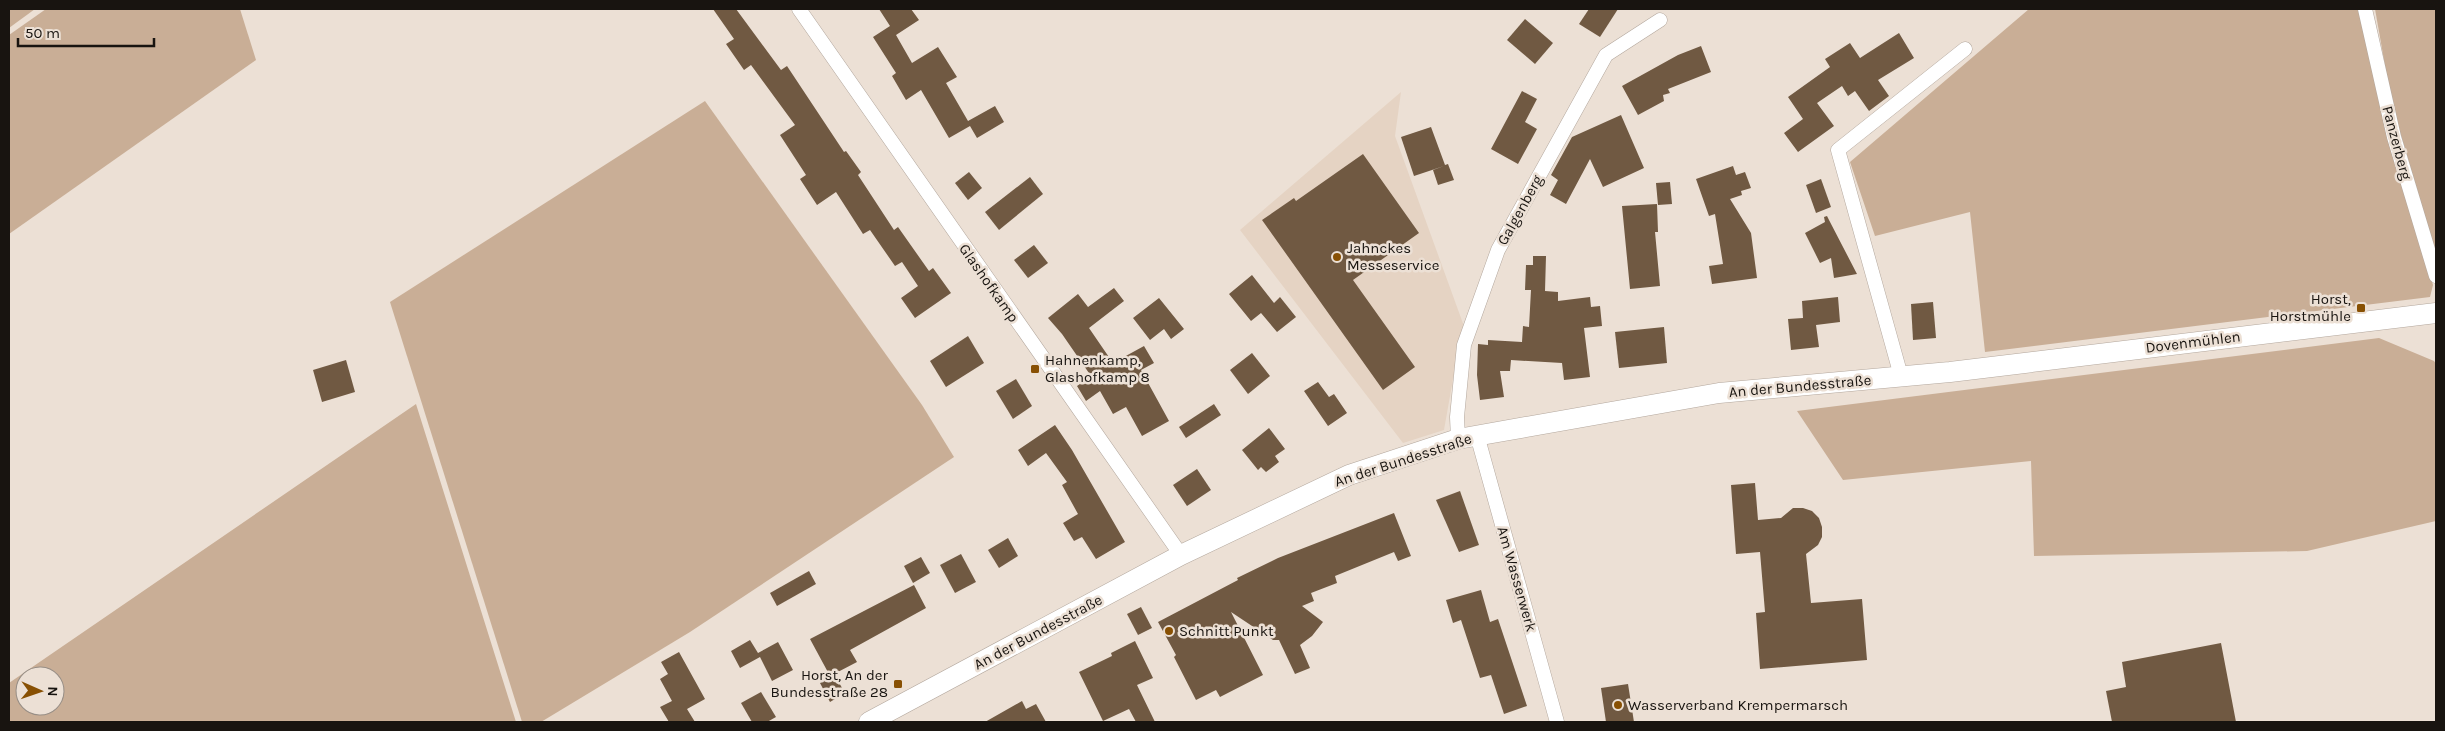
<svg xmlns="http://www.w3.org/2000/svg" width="2445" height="731" viewBox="0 0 2445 731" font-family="Karla,sans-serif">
<rect width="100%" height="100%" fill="#ece0d5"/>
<polygon fill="#e5d3c3" points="1401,92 1395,136 1465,329 1459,345 1444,430 1403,443 1240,230"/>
<g fill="#c9ae96" fill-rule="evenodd">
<polygon points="9,9 35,9 9,28"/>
<polygon points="46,9 240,9 256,60 9,234 9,35"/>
<polygon points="2029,9 2360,9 2389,138 2433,285 2430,297 1985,352 1970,212 1875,236 1850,162"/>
<polygon points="2375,9 2436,9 2436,253 2392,105"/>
<polygon points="705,101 922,405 954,457 690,632 541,722 522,722 390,302"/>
<polygon points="2379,338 2434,361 2436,364 2436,521 2307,551 2034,556 2031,461 1843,480 1797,411"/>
<path d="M416,404L516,722H9V683ZM25,676H55V706H25Z"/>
</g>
<g fill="#705942">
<polygon points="713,9 736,9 781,70 787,66 844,152 846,151 861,172 858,175 894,230 898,227 929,271 933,268 951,293 915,318 901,298 918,286 902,262 895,266 870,230 863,234 836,192 817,205 800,179 806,175 780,135 795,125 751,65 744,70 726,44 734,39"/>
<polygon points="879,9 911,9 919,20 896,35 912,63 938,47 957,77 946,83 968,121 995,106 1004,122 977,138 970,126 949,138 921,90 906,100 892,76 896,73 873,37 890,26"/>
<polygon points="1589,9 1618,9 1600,37 1579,24"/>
<polygon points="1525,19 1553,43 1535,64 1507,40"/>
<polygon points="1899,33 1914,58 1878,80 1889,96 1869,111 1855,91 1848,96 1842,86 1817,103 1834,126 1798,152 1784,133 1803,119 1788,97 1830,67 1825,59 1850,43 1860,58"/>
<polygon points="1701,46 1711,72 1668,89 1670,93 1663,95 1664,101 1638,115 1622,86 1678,55"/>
<polygon points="1522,91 1537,99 1525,122 1537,129 1518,164 1491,149"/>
<polygon points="1621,115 1644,168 1603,187 1590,159 1566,204 1550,195 1558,180 1551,175 1572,137"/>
<polygon points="1431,127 1445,165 1448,164 1454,180 1438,185 1433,170 1444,166 1414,176 1401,137"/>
<polygon points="1363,154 1419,233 1353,280 1415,367 1383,390 1262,220 1294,198 1296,201"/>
<polygon points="1733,166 1736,175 1745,172 1751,188 1741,191 1742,195 1730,199 1751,233 1757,278 1712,284 1709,266 1723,264 1715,214 1709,216 1696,179"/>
<polygon points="969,172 982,188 968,200 955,183"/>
<polygon points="1030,177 1043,194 999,230 985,212"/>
<polygon points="1821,179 1831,207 1816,213 1806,185"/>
<polygon points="1670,182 1672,204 1658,205 1656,183"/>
<polygon points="1657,204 1658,232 1655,232 1660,286 1630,289 1622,206"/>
<polygon points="1827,216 1829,220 1857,274 1834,278 1831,258 1820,263 1805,233 1825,222 1824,217"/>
<polygon points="1034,245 1048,263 1028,278 1014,260"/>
<polygon points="1533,256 1546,256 1545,291 1558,292 1558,301 1590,297 1591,307 1600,306 1602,326 1584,328 1590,377 1564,380 1562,363 1511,360 1510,371 1500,371 1504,397 1480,400 1477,375 1478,344 1488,345 1488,340 1522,342 1523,326 1529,327 1531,290 1525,290 1526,265 1533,265"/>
<polygon points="1252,275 1274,303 1280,297 1296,317 1277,332 1261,313 1251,321 1229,294"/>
<polygon points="1114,288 1124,301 1089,328 1113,363 1144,346 1154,363 1141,370 1169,421 1142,436 1126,407 1113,414 1100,391 1086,401 1077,386 1091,376 1062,334 1048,318 1078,294 1088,307"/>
<polygon points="1838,297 1840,322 1816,325 1819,347 1791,350 1788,319 1803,318 1802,301"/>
<polygon points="1159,298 1184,329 1171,339 1164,329 1150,340 1133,318"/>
<polygon points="1933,302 1936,338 1913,340 1911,304"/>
<polygon points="1664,327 1667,363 1619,368 1615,332"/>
<polygon points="968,336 984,363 946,387 930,361"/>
<polygon points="1252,353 1270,376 1248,394 1230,370"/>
<polygon points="346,360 355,392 322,402 313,370"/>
<polygon points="1016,379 1032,406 1013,419 996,391"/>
<polygon points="1318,382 1329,397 1334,394 1347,413 1328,426 1304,391"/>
<polygon points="1214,404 1221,415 1186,438 1179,427"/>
<polygon points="1055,425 1072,450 1125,542 1096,559 1082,537 1074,541 1063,523 1078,514 1062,485 1067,482 1046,453 1028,466 1018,450"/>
<polygon points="1269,428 1285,449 1275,456 1279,462 1266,472 1261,467 1258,470 1242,450"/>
<polygon points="1197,469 1211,490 1187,506 1173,485"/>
<polygon points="1755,483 1758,520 1781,518 1793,508 1803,508 1812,511 1819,518 1822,527 1822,537 1818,545 1806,554 1811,603 1862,599 1867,660 1760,669 1756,613 1765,612 1760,552 1736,554 1731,485"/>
<polygon points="1460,491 1479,545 1459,552 1436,500"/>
<polygon points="1394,513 1411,556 1398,561 1394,552 1335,576 1337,583 1311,593 1314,601 1302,606 1323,622 1312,636 1300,645 1310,668 1295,674 1279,640 1273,640 1231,612 1263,675 1220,697 1216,690 1196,700 1174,657 1176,655 1158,622 1238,580 1237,578 1278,558"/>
<polygon points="1008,538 1018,556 999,568 988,550"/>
<polygon points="961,554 976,582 955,593 940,565"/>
<polygon points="921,557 930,573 913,583 904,566"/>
<polygon points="809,571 816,584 777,606 770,593"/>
<polygon points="914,585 926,608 850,650 857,662 834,674 845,693 830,702 820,683 830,676 810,639"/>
<polygon points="1481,590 1490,622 1498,619 1527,706 1504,714 1491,675 1480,678 1461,620 1453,623 1446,600"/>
<polygon points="1141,607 1152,628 1138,635 1127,614"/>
<polygon points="750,640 758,653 778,642 793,670 772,681 760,657 740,668 731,651"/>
<polygon points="1135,641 1153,678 1137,685 1155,722 1136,722 1129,709 1103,721 1079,672 1112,656 1111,653"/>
<polygon points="2221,643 2236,722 2112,722 2106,691 2126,687 2122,662"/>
<polygon points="679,652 705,699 687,709 695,722 669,722 660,707 672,701 660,679 668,674 661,662"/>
<polygon points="1628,684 1634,722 1606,722 1601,688"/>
<polygon points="761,692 776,717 767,722 752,722 741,703"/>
<polygon points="1022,701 1026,709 1036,704 1046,722 985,722"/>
</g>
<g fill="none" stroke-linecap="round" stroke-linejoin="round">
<g stroke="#b3a79d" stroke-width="15">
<g id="minor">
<polyline points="799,9 1181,555"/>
<polyline points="2365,9 2394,137 2436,276"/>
<polyline points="1901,376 1838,150 1965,49"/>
<polyline points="1477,435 1557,722"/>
<polyline points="1458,439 1457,417 1464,345 1498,250 1606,55 1660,20"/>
</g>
</g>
<g stroke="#b3a79d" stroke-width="21">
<polyline id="secondary" points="869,722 1181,555 1349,475 1458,439 1719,393 1950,372 2436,313"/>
</g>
<use href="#minor" stroke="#fff" stroke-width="14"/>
<use href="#secondary" stroke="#fff" stroke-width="20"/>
</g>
<g fill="#885003" stroke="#ece0d5" stroke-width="2">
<circle cx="1337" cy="257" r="5"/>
<rect x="2356" y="303" width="10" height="10" rx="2.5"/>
<rect x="1030" y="364" width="10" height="10" rx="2.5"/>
<circle cx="1169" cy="631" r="5"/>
<rect x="893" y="679" width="10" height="10" rx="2.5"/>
<circle cx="1618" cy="705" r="5"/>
</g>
<g text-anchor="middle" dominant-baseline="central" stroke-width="5" stroke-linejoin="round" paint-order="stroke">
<g font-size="15" fill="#181410" stroke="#ece0d5">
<text transform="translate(2397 143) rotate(75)">Panzerberg</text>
<text transform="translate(1520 210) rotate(-61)">Galgenberg</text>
<text transform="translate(989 283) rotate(55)">Glashofkamp</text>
<text transform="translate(2193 342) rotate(-7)">Dovenmühlen</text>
<text transform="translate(1800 386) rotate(-5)">An der Bundesstraße</text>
<text transform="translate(1403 460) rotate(-18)">An der Bundesstraße</text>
<text transform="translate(1517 579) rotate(74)">Am Wasserwerk</text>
<text transform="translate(1038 632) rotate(-28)">An der Bundesstraße</text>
</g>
<g font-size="15" fill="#181410" stroke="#ece0d5" text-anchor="start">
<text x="1347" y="248">Jahnckes<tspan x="1347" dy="17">Messeservice</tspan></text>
<text x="2351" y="299" text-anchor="end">Horst,<tspan x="2351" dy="17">Horstmühle</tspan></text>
<text x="1045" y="360">Hahnenkamp,<tspan x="1045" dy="17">Glashofkamp 8</tspan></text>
<text x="1179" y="631">Schnitt Punkt</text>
<text x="888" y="675" text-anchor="end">Horst, An der<tspan x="888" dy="17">Bundesstraße 28</tspan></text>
<text x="1628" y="705">Wasserverband Krempermarsch</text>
</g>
</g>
<rect width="2445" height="731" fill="none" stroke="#181410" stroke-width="20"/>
<g transform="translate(40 691) rotate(92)"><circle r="24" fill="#ece0d5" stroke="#978e86"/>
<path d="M0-4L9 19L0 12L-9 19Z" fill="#885003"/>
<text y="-8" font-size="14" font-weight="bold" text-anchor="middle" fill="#181410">N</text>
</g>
<path d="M18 38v8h136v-8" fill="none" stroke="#181410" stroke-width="2.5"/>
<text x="25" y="38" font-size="15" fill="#181410" stroke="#ece0d5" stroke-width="4" paint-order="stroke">50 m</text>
</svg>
